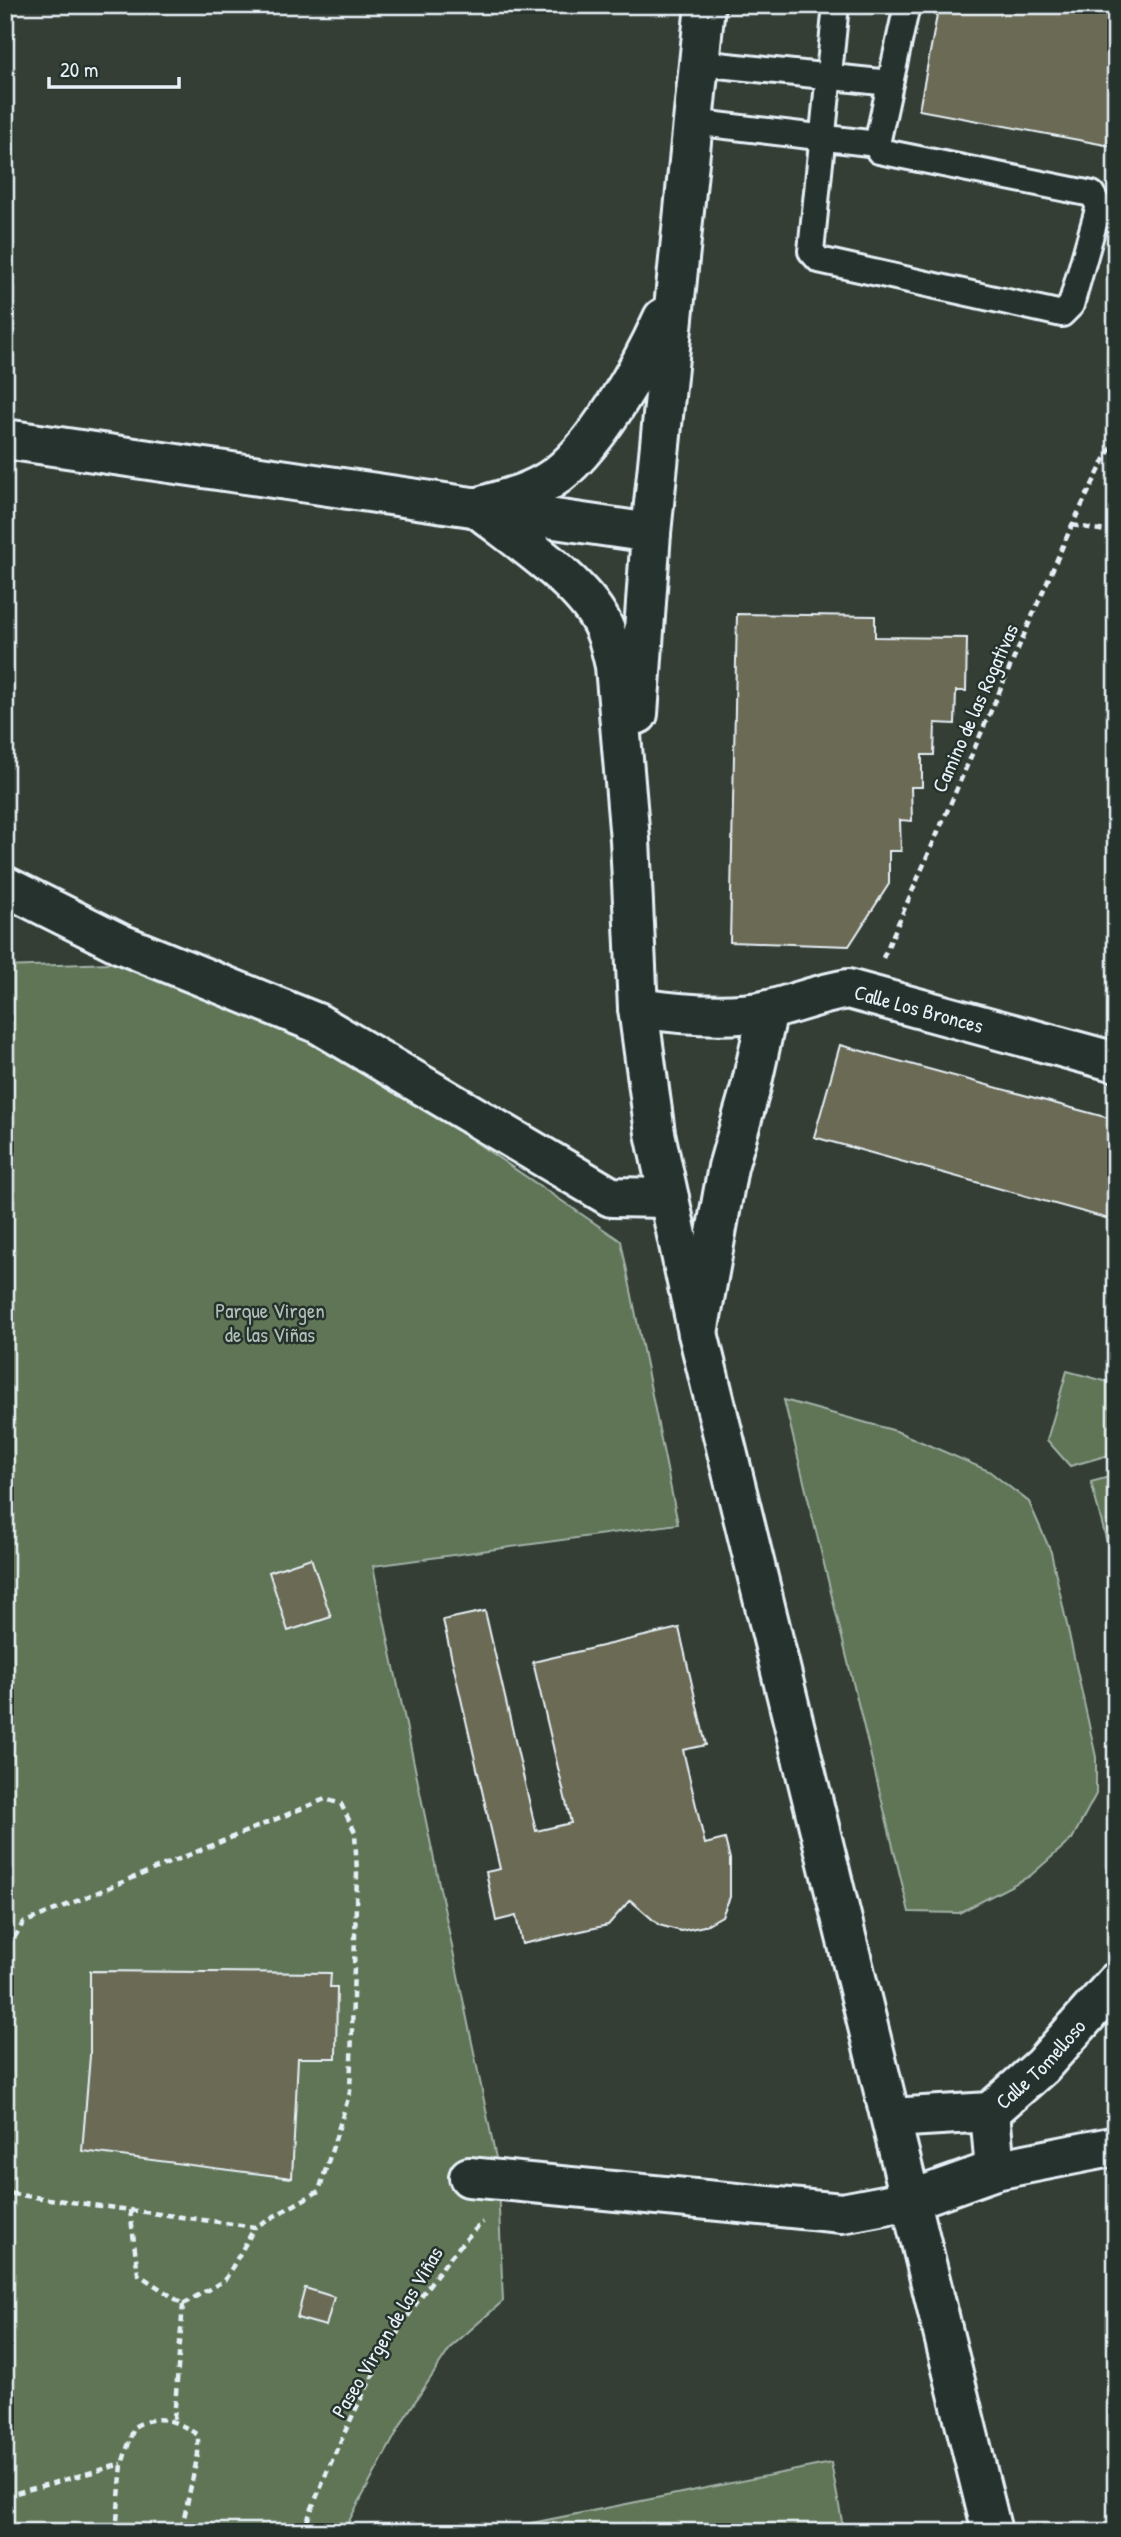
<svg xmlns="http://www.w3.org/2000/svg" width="1121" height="2537" viewBox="0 0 1121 2537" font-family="'Patrick Hand',sans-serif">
<rect width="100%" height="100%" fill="#343e35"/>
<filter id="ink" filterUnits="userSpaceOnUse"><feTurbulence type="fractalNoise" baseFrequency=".0143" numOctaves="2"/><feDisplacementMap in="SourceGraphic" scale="14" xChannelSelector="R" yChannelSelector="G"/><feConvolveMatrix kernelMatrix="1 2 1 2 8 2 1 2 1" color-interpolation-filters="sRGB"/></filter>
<g filter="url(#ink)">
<g fill="#5e7457" stroke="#a3b2a8" stroke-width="2">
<polygon points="138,962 332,1045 621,1241 678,1524 373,1566 497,2163 503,2301 451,2347 405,2417 343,2532 5,2532 5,967"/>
<polygon points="1067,1371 1116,1384 1116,1453 1070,1466 1047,1440"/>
<polygon points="784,1400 896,1431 989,1471 1029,1502 1051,1552 1096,1757 1096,1794 1072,1839 1030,1876 959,1913 909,1912"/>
<polygon points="1116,1475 1116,1564 1113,1565 1091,1482"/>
<polygon points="831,2463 844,2532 487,2532"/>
</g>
<g fill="#6b6a55" stroke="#e8f1f8" stroke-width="2">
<polygon points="939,5 1116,5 1116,147 919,110"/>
<polygon points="737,614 875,616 875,637 967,638 966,691 956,691 955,724 935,723 934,755 922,755 922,787 911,787 912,821 900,820 901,851 889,851 889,884 849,946 730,942"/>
<polygon points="840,1045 1116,1120 1116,1221 814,1137"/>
<polygon points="311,1558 331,1617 288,1631 269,1572"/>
<polygon points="485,1611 536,1831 571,1823 533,1662 679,1628 706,1745 683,1750 705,1844 725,1839 730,1859 730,1897 722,1916 704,1926 681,1931 659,1925 630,1900 608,1925 522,1944 516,1916 496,1921 486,1872 500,1869 443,1620"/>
<polygon points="90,1971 331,1973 330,1987 337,1987 336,2058 298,2058 292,2178 82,2151 90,2056"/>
<polygon points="305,2288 334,2297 326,2326 297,2318"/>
</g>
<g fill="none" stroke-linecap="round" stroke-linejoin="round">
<g stroke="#e8f1f8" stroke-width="30">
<g id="lane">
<polyline points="836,5 811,251 819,260 1062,314 1071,305 1099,206 1092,194 879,151 877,144 907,5"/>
<polyline points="699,63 890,83"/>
<polyline points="692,122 877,144"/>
</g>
</g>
<g stroke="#e8f1f8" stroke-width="44">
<g id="street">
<polyline points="5,886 121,944 317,1023 611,1197 669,1198"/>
<path id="s1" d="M638,1008C678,1014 729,1019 769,1010C797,1003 818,994 848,989L1116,1062"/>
<polyline points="698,1333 728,1167 751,1087 768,1010"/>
<polyline points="891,2118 990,2112"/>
<path id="s2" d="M995,2170L990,2112L1042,2066L1116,1982"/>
<polyline points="469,2177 842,2213 911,2200 995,2170 1116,2146"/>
</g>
</g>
<g stroke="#e8f1f8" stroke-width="44">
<g id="secondary">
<polyline points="5,439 651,533"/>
<path d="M485,505C508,498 530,493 550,480C594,452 642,365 663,318"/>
<path d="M476,507C512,536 573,576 597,615C607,630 611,648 615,666L630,840L638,1008L655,1133L698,1333L992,2532"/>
<polyline points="638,714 651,533 705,5"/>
</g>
</g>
<g stroke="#e8f1f8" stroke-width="4.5" stroke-dasharray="7 5" stroke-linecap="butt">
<polyline points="1072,525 1116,533"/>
<polyline points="883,958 1072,525 1116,437"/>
<polyline points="5,1972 9,1947 23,1923 325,1799 341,1804 355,1832 357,1874 350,2092 319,2191 255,2227 5,2193"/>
<polyline points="130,2210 138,2274 183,2304"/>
<polyline points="183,2304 225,2280 255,2227"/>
<polyline points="174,2419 183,2304"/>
<polyline points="5,2496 122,2464"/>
<path d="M116,2532L122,2464L134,2427C159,2412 176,2421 198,2435V2454L181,2532"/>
<path d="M303,2532C341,2430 405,2296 483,2222"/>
</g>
<use href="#lane" stroke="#26332d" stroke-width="24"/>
<use href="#street" stroke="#26332d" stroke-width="38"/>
<use href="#secondary" stroke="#26332d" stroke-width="38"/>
</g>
</g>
<g text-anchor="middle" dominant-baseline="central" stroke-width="5" stroke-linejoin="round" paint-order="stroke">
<g font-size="21" fill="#e8f1f8" stroke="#26332d">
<text transform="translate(975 708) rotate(-66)">Camino de las Rogativas</text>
<text stroke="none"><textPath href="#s1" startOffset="287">Calle Los Bronces</textPath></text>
<text stroke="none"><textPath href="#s2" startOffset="128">Calle Tomelloso</textPath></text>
<text transform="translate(387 2332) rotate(-59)">Paseo Virgen de las Viñas</text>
</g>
<g font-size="21" fill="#b1bfb8" stroke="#26332d">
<text x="270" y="1310">Parque Virgen<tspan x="270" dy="24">de las Viñas</tspan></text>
</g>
</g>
<rect width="1121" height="2537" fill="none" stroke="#26332d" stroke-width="28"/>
<rect x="14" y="14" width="1093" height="2509" fill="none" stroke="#e8f1f8" stroke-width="2.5" filter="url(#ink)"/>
<path d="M49 77v10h130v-10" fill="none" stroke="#e8f1f8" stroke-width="3.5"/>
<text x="60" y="77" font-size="21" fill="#e8f1f8" stroke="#26332d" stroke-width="5" paint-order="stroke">20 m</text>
</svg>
